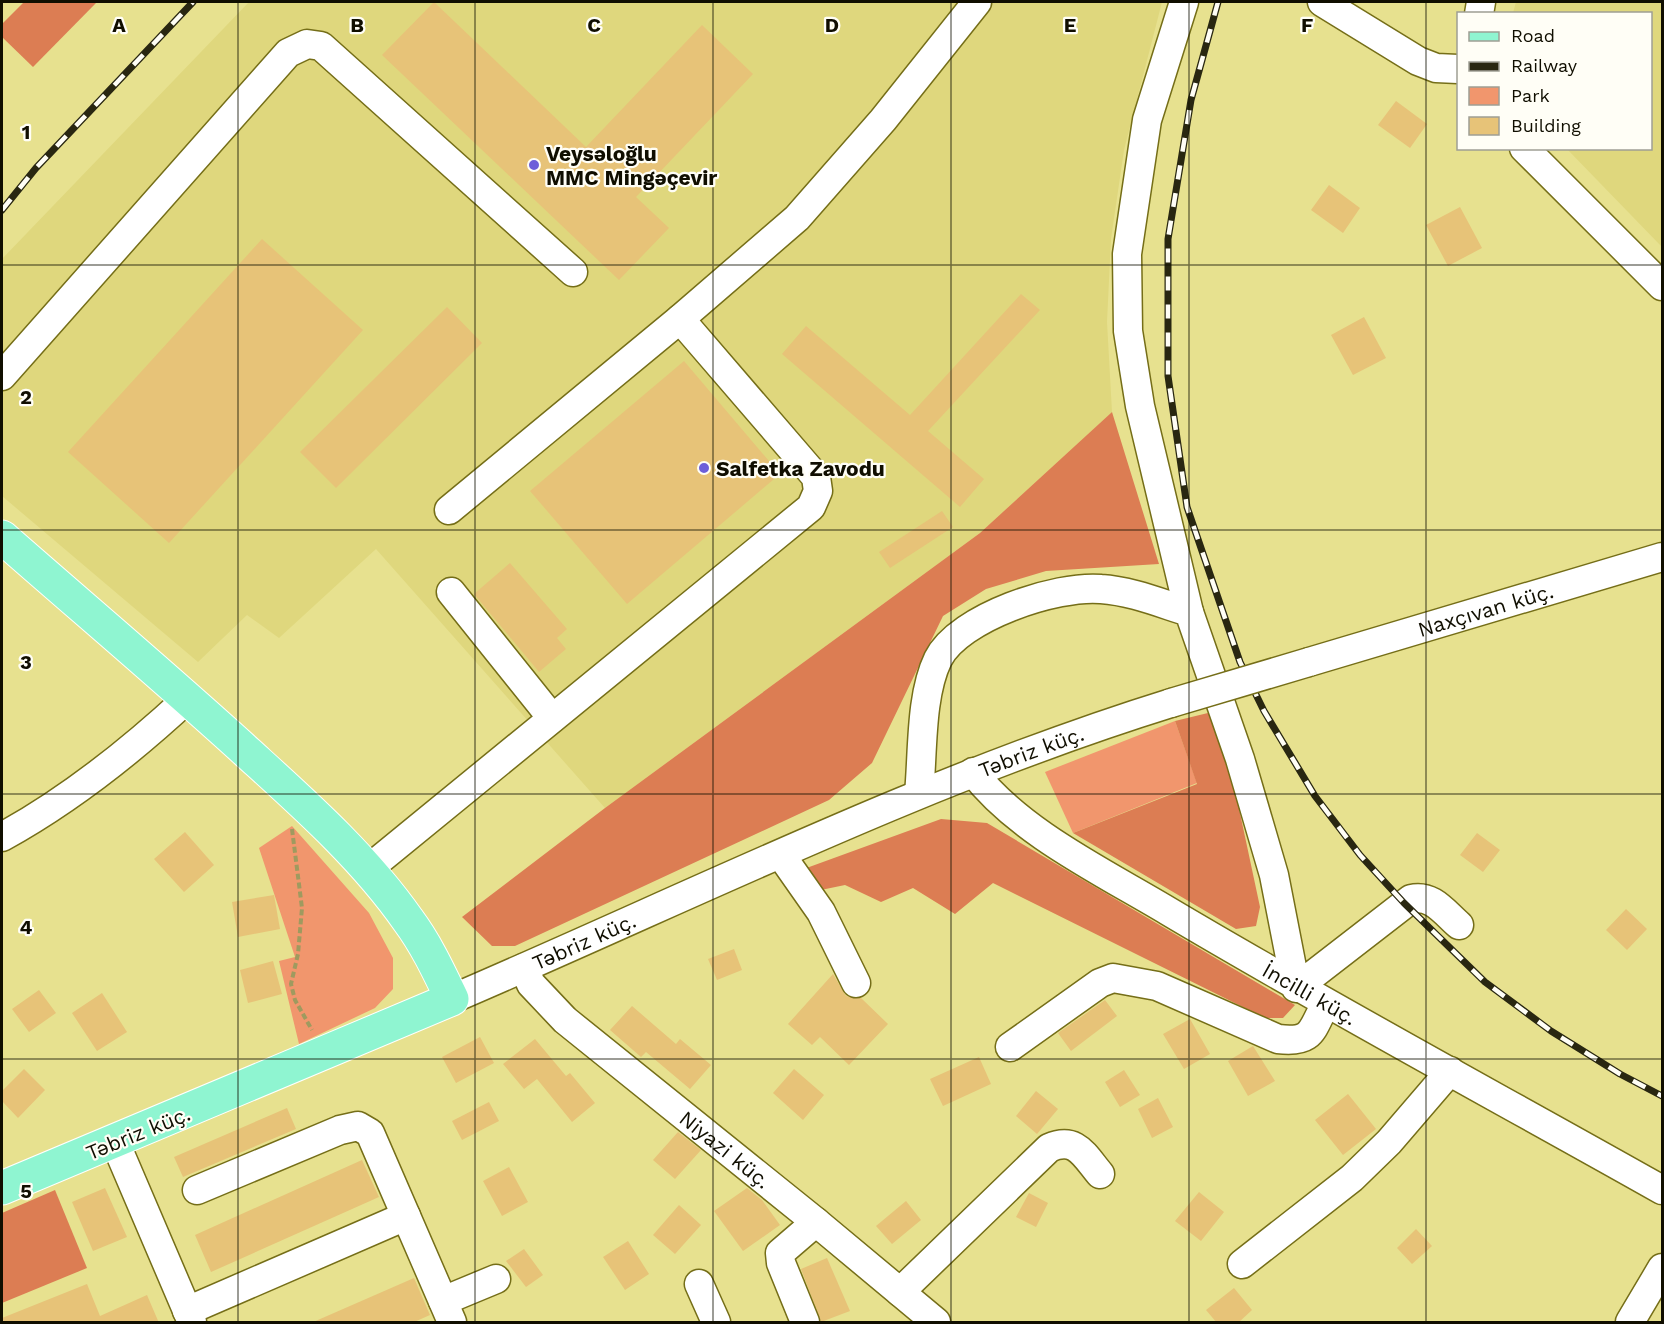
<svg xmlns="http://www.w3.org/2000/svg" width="1664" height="1324" viewBox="0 0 1664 1324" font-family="'Work Sans',sans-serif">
<rect width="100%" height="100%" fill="#e7e18f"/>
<g fill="#dfd77d">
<polygon points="249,2 1162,2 1124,150 1111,239 1107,322 1112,412 980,533 605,808 376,549 279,638 247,615 198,662 2,496 2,259"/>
<polygon points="1516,2 1662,2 1662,247 1567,149 1650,148 1650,14 1513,13"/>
</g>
<g fill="#f1966d">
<polygon points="1175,721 1197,783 1073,833 1045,772"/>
<polygon points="292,826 369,913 393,958 393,989 375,1008 299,1044 279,961 295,957 259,848"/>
</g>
<g fill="#dc7d53">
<polygon points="24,2 97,2 33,67 2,37 2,24"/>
<polygon points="1112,412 1159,564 1046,571 986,589 943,616 872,763 829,800 515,946 492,946 462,917 605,808 980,533"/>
<polygon points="1212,712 1231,771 1260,907 1256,926 1236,929 1073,833 1197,784 1175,721"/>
<polygon points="941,819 987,823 1295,1005 1283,1018 1265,1018 993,883 955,914 913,888 881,902 845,885 816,891 801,870"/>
<polygon points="55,1190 87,1268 2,1303 2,1213"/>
</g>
<g fill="#e7c378">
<polygon points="434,2 586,147 702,25 753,74 636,197 669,228 619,280 382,55"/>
<polygon points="1396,101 1427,124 1410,148 1378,125"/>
<polygon points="1329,185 1360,208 1343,233 1311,210"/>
<polygon points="1460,207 1482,248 1448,266 1426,225"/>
<polygon points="262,239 363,330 169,543 68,452"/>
<polygon points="1021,294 1040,310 928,431 984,479 960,507 782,354 806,326 910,415"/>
<polygon points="447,307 482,343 336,488 300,452"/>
<polygon points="1364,317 1386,358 1353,375 1331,335"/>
<polygon points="684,361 780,474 627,604 530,491"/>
<polygon points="942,511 953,527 890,568 879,552"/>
<polygon points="510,563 567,629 557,638 566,649 539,672 474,594"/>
<polygon points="185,832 214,865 184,892 154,859"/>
<polygon points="1477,833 1500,850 1483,872 1460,855"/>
<polygon points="274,895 280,929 238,937 232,902"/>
<polygon points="1626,909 1647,929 1627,950 1606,930"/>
<polygon points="734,949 742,970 717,980 708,959"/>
<polygon points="273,961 282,994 248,1003 240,970"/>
<polygon points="833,974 846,996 861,998 888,1024 849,1065 820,1037 812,1045 788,1024"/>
<polygon points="39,990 56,1013 29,1032 12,1009"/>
<polygon points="102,993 127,1032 97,1051 72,1013"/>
<polygon points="1105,1000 1117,1016 1071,1051 1058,1033"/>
<polygon points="632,1006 676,1044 680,1039 711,1065 690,1089 646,1052 641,1057 610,1030"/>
<polygon points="1190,1019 1210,1054 1184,1069 1163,1034"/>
<polygon points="480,1037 494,1063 456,1083 442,1057"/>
<polygon points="535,1039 566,1076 570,1073 595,1103 572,1122 537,1079 524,1089 503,1064"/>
<polygon points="1253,1046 1275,1081 1248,1096 1228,1061"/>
<polygon points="979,1057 991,1084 943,1106 930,1079"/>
<polygon points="24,1069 45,1090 18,1118 2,1101 2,1091"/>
<polygon points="794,1069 824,1095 803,1120 773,1093"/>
<polygon points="1124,1070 1140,1095 1120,1107 1105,1082"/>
<polygon points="1036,1091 1058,1109 1037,1134 1016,1116"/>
<polygon points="1348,1094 1376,1129 1343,1155 1315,1120"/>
<polygon points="1158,1098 1173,1127 1152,1138 1138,1109"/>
<polygon points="489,1102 499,1121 462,1140 452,1121"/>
<polygon points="287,1108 296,1129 183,1177 174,1157"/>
<polygon points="678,1132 701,1150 675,1179 653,1160"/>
<polygon points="362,1160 379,1197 211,1272 195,1235"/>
<polygon points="509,1167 528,1202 502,1216 483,1181"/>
<polygon points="105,1188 127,1237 93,1251 72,1202"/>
<polygon points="747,1188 762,1200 780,1225 743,1251 714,1211"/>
<polygon points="1199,1192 1224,1212 1201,1241 1175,1221"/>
<polygon points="1029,1193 1048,1203 1036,1227 1016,1217"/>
<polygon points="906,1201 921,1220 892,1244 876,1226"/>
<polygon points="679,1205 701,1225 675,1254 653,1235"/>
<polygon points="1416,1229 1432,1246 1412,1264 1397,1248"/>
<polygon points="628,1241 649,1274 625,1290 603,1257"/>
<polygon points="524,1249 543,1275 526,1287 506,1261"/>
<polygon points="827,1258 850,1311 821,1322 801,1269"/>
<polygon points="414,1278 430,1315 412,1323 311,1323"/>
<polygon points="87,1284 100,1316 147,1295 159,1323 2,1323 2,1318"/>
<polygon points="1234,1288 1252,1310 1238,1323 1217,1323 1206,1310"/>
</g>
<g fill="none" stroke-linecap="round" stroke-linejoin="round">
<g stroke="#756e18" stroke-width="31">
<g id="minor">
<polyline points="1184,2 1147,120 1127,254 1128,331 1140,406 1189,612"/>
<polyline points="1322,2 1418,61 1436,68 1458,69"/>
<polyline points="1479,14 1481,2"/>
<polyline points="1524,148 1662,286"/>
<polyline points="2,376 288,53 307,44 321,46 573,272"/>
<polyline points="449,510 680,319 797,218 883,120 977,2"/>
<polyline points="451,592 552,718"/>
<path id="s1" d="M1309,662L1662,557"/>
<path id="s2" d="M973,772C1019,832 1103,872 1168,911C1331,1008 1497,1097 1662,1190"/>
<path d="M919,794C923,753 920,696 938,659C959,617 1057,585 1101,589C1131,591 1160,603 1189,612L1240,759L1274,875L1296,988L1411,899C1432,894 1444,912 1459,925"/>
<path d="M2,837C71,799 131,751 188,698"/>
<polyline points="781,855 821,912 856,983"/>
<polyline points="367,870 811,507 818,491 816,477 680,319"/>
<path id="s3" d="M524,968L531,984L565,1020L816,1222L936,1322"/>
<path id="s4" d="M452,999C690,897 923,780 1171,703"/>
<path d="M1010,1047L1100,983L1113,978L1157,986L1278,1039C1313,1043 1311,1031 1326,1003"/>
<polyline points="115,1142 192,1322"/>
<polyline points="197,1190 340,1130 358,1126 370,1133 452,1322"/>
<polyline points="1242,1264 1352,1178 1389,1142 1450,1071"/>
<polyline points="699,1284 716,1322"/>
<path d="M900,1292L1049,1148C1076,1136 1084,1155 1100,1174"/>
<polyline points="443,1301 496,1279"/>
<polyline points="187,1311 406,1216"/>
<polyline points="805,1322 781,1263 780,1253 816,1222"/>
<polyline points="1630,1322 1662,1268"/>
</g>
</g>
<g stroke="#fff" stroke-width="35">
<path id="major" d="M2,537C84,609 167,679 248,753C304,804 364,857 408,920C426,944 439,972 452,999L2,1188"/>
</g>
<polyline stroke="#9f9a5f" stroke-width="4" stroke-dasharray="6 3" stroke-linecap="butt" points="292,829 302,908 298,954 291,984 295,1000 312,1030"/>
<use href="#minor" stroke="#fff" stroke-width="28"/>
<use href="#major" stroke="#8ff5d1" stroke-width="33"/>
<g stroke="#292711" stroke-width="7">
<g id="rail">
<polyline points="1218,2 1191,100 1168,239 1168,376 1187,507 1240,662 1264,711 1315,796 1360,855 1404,903 1485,982 1551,1031 1620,1074 1662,1096"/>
<polyline points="2,210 36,168 193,2"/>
</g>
</g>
<use href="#rail" stroke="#fffef6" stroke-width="4.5" stroke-dasharray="14" stroke-linecap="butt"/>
<g stroke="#756e18" stroke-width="31" stroke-linecap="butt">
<polyline id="minor-bridge" points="1171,703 1309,662"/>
</g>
<use href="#minor-bridge" stroke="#fff" stroke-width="28"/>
</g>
<path fill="none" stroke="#100e00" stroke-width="1.5" stroke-opacity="0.55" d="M238,2V1322M475,2V1322M713,2V1322M951,2V1322M1189,2V1322M1426,2V1322M2,265H1662M2,530H1662M2,794H1662M2,1059H1662"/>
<g fill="#6d5fd9" stroke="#fffef6" stroke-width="2">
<circle cx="534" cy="165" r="6"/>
<circle cx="704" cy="468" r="6"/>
</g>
<g text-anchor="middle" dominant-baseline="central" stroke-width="4.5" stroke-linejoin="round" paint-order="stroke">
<g font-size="21" font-weight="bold" fill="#100e00" stroke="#fffef6" text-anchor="start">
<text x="546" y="153">Veysəloğlu<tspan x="546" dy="24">MMC Mingəçevir</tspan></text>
<text x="716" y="468">Salfetka Zavodu</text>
</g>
<g font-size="21" fill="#100e00" stroke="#fffef6">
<text stroke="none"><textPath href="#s1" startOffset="184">Naxçıvan küç.</textPath></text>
<text stroke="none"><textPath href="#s4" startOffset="630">Təbriz küç.</textPath></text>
<text stroke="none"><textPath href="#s4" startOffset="144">Təbriz küç.</textPath></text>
<text stroke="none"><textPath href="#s2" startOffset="405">İncilli küç.</textPath></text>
<text transform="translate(138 1133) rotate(-22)">Təbriz küç.</text>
<text stroke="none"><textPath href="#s3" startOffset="273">Niyazi küç.</textPath></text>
</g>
</g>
<g font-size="20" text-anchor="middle" font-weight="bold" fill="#100e00" stroke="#fffef6" stroke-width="4.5" stroke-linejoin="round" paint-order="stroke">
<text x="119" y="32">A</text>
<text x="357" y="32">B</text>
<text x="594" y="32">C</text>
<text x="832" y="32">D</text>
<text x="1070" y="32">E</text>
<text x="1307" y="32">F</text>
<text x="26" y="139">1</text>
<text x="26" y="404">2</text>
<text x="26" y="669">3</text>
<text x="26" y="934">4</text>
<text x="26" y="1198">5</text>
</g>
<rect width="1664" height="1324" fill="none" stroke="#100e00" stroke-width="6"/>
<rect x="1457" y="12" width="195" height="138" fill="#fffef6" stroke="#9f9e94" stroke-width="1.5"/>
<rect x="1469" y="32" width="30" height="9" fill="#8ff5d1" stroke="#9f9e94" stroke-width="1.5"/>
<text x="1511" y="42" font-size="18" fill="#100e00">Road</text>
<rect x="1469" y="62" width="30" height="9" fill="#292711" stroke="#9f9e94" stroke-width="1.5"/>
<text x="1511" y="72" font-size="18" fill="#100e00">Railway</text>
<rect x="1469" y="87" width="30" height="18" fill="#f1966d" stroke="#9f9e94" stroke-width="1.5"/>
<text x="1511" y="102" font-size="18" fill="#100e00">Park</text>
<rect x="1469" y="117" width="30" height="18" fill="#e7c378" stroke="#9f9e94" stroke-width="1.5"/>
<text x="1511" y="132" font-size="18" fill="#100e00">Building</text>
</svg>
